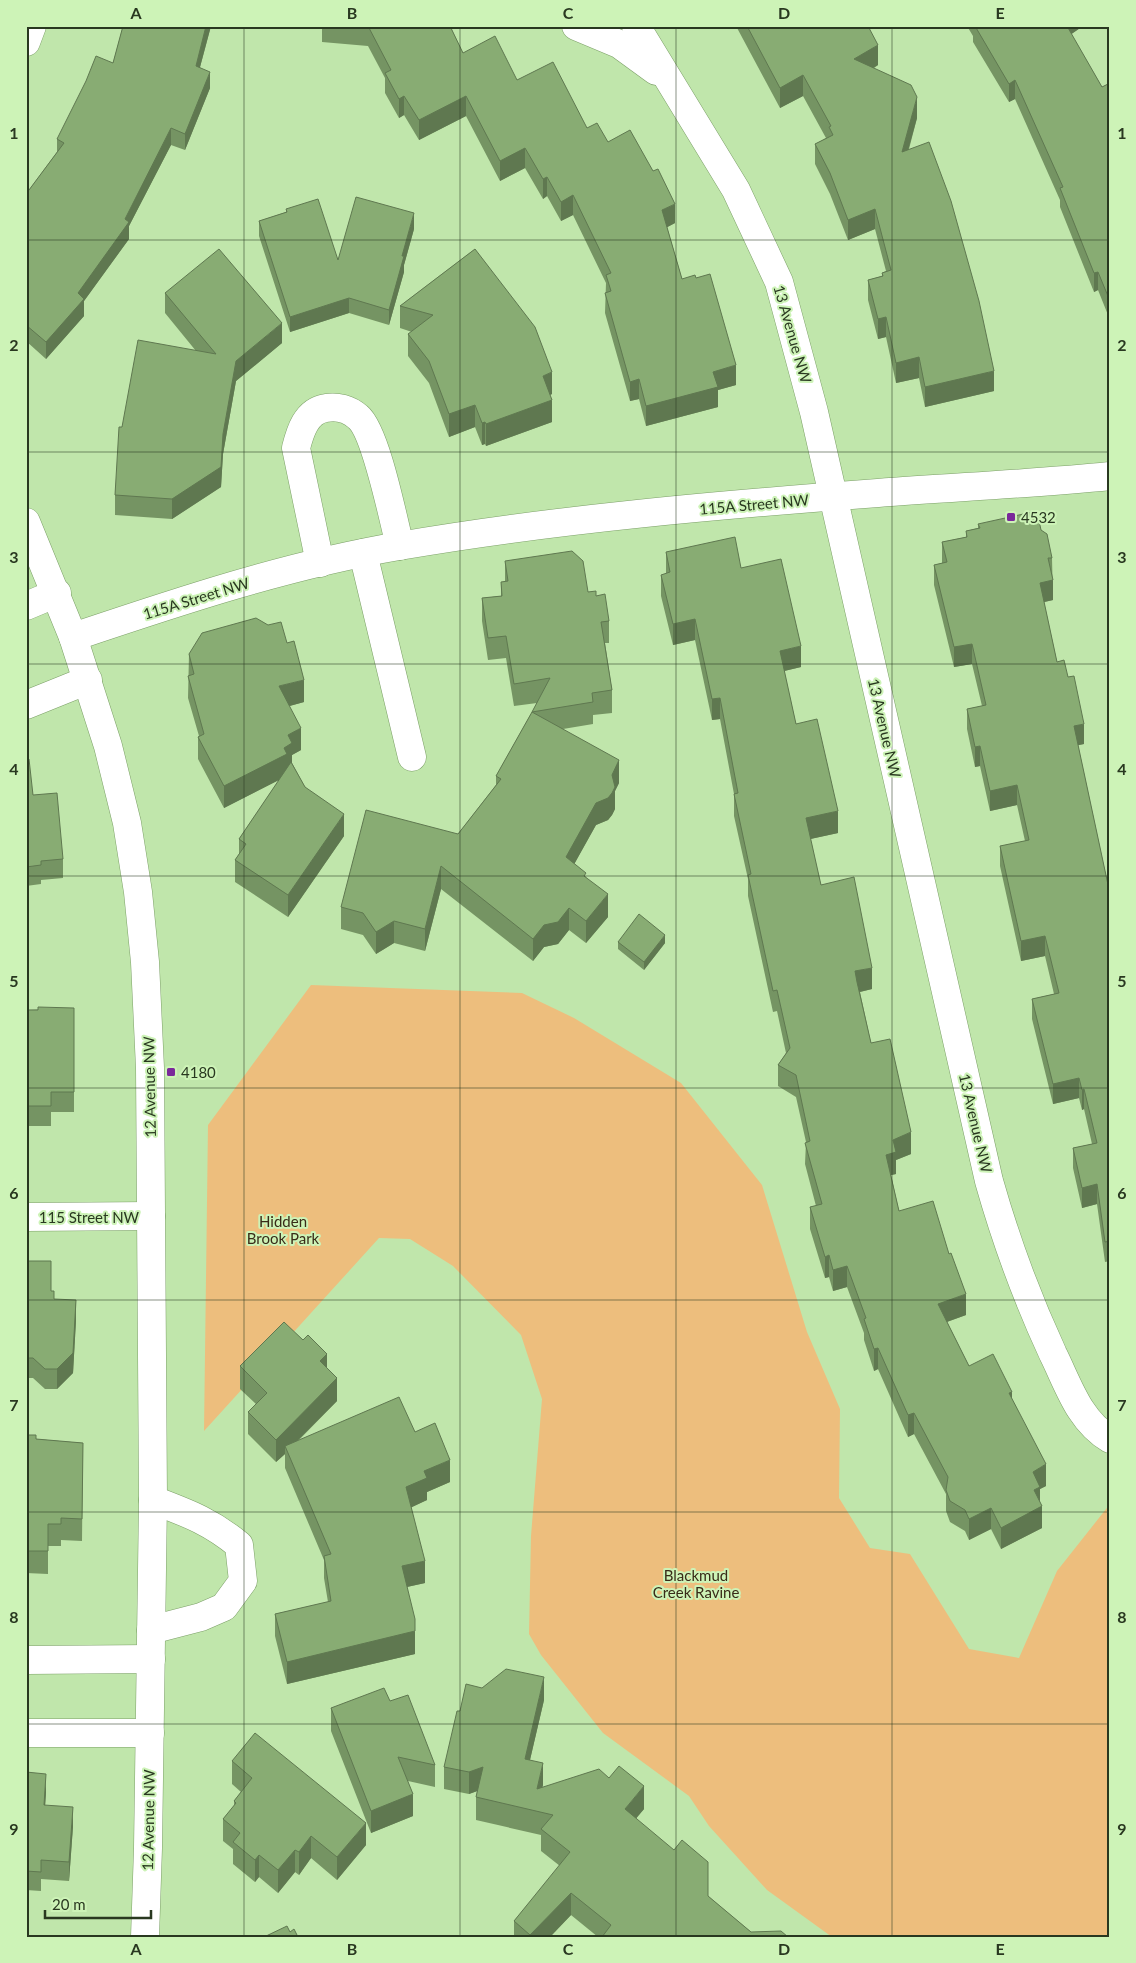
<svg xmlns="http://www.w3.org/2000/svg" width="1136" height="1963" viewBox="0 0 1136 1963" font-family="Lato,sans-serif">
<rect width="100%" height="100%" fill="#c0e6ab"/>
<polygon fill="#edbe7d" points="311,985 522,993 574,1018 681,1083 762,1185 807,1332 840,1409 839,1498 870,1548 910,1554 969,1649 1019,1658 1057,1571 1110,1504 1110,1937 832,1937 767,1890 709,1826 689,1796 603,1733 541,1655 529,1634 531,1536 542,1399 521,1335 453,1266 410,1239 379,1238 204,1431 208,1125"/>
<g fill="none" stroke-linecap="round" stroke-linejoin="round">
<g stroke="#7ca068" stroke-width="29">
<g id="minor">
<polyline points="576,26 619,44 656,71"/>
<path d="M636,26L736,190L779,282L814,412L989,1181C1006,1241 1027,1298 1053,1354C1068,1384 1079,1421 1110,1439"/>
<polyline points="26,42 32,26"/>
<polyline points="26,522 73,637 108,746 127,823 138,892 145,962 150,1068 153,1500 148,1848 145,1937"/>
<polyline points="363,553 412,757"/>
<path d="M320,563L296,448C300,432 306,411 326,408C337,406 349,409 358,417C376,432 393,519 400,546"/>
<polyline points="26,606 57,593"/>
<path d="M73,637C180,601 288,565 399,546C557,519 718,505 878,493C955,487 1032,484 1110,476"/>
<polyline points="26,705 88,680"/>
<polyline points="26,1217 151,1216"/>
<path d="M151,1630L201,1617L224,1607L243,1581L239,1545C210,1521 187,1513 153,1500"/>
<polyline points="26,1660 151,1659"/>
<polyline points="26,1733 150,1733"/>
</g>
</g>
<use href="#minor" stroke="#fff" stroke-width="28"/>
</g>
<g fill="#759463">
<polygon points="123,26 211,26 200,67 210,88 185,150 171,145 129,226 129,239 84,301 84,316 46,359 26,341 26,194 57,152 57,139 113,63"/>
<polygon points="322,26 450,26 463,53 517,80 608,142 675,223 667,227 682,279 736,385 718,390 718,407 646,426 639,399 630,401 605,313 606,283 573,215 561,221 547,196 543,199 525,168 500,181 466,116 419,140 404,115 399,118 385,93 385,78 368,46 322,42"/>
<polygon points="736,26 868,26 878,65 874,68 917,118 909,149 994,391 925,407 919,378 896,383 886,337 878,339 868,300 868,280 882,276 882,273 886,271 875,229 848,240 830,194 815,164 815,144 826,138 803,96 780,108"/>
<polygon points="967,26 1083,26 1071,34 1102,87 1110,83 1110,320 1098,290 1094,292 1060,207 1060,200 1015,99 1009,102 973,42 973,36"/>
<polygon points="286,209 338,260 414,229 404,265 404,272 389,325 349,313 290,332 259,236 259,221 286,212"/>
<polygon points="475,249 552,394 550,395 552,422 486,446 485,444 482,445 475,427 449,437 429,383 408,356 408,334 412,332 400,328 400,306"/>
<polygon points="165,293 282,343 236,381 223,454 221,487 172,519 115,515 115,495 122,427 196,351 165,313"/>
<polygon points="978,524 1041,530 1052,558 1053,600 1044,602 1057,662 1068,677 1084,744 1078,745 1110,894 1110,1262 1110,1261 1105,1262 1097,1204 1082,1208 1073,1168 1073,1148 1092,1144 1084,1109 1082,1110 1079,1098 1053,1104 1032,1019 1032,999 1054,994 1045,956 1021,961 1000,866 1000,846 1025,841 1017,805 990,811 980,766 975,767 967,729 967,709 982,706 972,664 954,667 934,585 934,565 942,563 942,542 966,537 966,531 978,528"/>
<polygon points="666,552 741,568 801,667 784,671 796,724 838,833 810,839 821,885 872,989 860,992 871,1043 911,1154 896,1160 896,1174 891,1175 899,1211 966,1315 947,1322 969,1366 1012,1399 1046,1486 1040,1489 1040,1503 1042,1528 1001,1549 991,1529 969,1540 965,1531 950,1522 946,1511 946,1494 914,1434 908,1437 878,1369 874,1371 864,1340 864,1333 847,1287 833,1291 829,1277 825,1278 810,1229 810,1207 816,1206 805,1164 806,1142 796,1097 778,1086 778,1065 786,1053 777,1011 773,1012 748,896 748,879 734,816 734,794 720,719 712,720 695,640 673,645 661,596 661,575 666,574"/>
<polygon points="505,561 596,596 609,621 609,643 605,643 612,690 612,713 593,715 593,724 563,729 619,783 615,791 615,809 612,815 608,820 596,825 574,864 586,877 608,917 586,943 569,930 558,944 544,947 533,961 441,889 425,951 394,943 376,954 363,935 341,929 341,907 458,834 496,785 496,776 537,703 514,706 506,658 488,660 482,621 482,598 501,596 501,582 505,582"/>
<polygon points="189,654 304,702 289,706 301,750 292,755 292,763 305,787 344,836 288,917 235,882 235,860 239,854 239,839 280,779 224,808 198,759 198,737 199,736 188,698"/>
<polygon points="26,760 33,795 63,859 63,878 41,880 41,884 26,886"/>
<polygon points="618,942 665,943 644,970 618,949"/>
<polygon points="74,1008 74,1112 51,1112 51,1126 26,1126 26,1010"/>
<polygon points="26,1261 51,1291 54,1299 76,1320 73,1373 57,1389 45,1389 33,1378 26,1378"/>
<polygon points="303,1340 327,1368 337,1401 298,1441 415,1432 450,1482 427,1492 427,1500 411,1507 425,1583 407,1587 415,1654 287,1684 275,1636 275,1614 328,1602 324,1578 324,1560 285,1468 285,1454 276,1462 248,1434 248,1412 256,1404 240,1389 240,1366"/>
<polygon points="26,1435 36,1439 83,1443 82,1541 61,1540 61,1546 48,1546 48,1574 26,1573"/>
<polygon points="482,1688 544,1700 530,1760 543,1785 542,1787 644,1809 636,1818 708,1896 751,1932 788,1937 598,1937 571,1915 550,1937 514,1937 514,1921 560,1866 541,1851 541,1835 476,1820 476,1797 477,1791 469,1794 444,1789 444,1767 460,1711"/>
<polygon points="390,1701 435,1765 435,1787 408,1781 413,1816 371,1833 331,1731 331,1708"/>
<polygon points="232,1761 366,1845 337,1880 311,1858 299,1875 295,1872 278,1893 259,1877 255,1882 233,1864 233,1849 223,1841 223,1819 234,1806 234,1801 241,1792 232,1784"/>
<polygon points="26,1772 46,1792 45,1805 73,1826 69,1881 41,1879 41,1891 26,1890"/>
</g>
<g fill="#5f7850">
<polygon points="206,26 211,26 196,82 196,66"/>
<polygon points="1063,26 1083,26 1063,40"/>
<polygon points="878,45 878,65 854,79 854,59"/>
<polygon points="210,72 210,88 185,150 185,134"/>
<polygon points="803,75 803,96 780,108 780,88"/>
<polygon points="1015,80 1015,99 1009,102 1009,84"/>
<polygon points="404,96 404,115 399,118 399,99"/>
<polygon points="466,96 466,116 419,140 419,120"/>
<polygon points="917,97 917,118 902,172 902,152"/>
<polygon points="171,128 171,145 129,226 129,239 84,301 84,316 46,359 46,342 125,219"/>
<polygon points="525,148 525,168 500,181 500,161"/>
<polygon points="547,177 547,196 543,199 543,179"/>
<polygon points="573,195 573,215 561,221 561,202"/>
<polygon points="675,204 675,223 662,230 662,210"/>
<polygon points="875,209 875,229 848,240 848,220"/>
<polygon points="414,213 414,229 404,265 404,272 389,325 389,310 402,256"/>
<polygon points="1098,272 1098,290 1094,292 1094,273"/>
<polygon points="349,298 349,313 290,332 290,317"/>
<polygon points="886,317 886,337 878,339 878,319"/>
<polygon points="282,323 282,343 236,381 223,454 221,487 172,519 172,499 223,434 236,361"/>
<polygon points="919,357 919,378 896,383 896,363"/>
<polygon points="736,365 736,385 718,390 718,407 646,426 646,406 713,372"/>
<polygon points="994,371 994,391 925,407 925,387"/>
<polygon points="552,372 552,394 543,398 543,376"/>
<polygon points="639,379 639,399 630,401 630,382"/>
<polygon points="552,400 552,422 486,446 486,424"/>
<polygon points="475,405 475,427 449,437 449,414"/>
<polygon points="485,422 485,444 482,445 482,423"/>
<polygon points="1053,580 1053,600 1040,603 1040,583"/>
<polygon points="695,619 695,640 673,645 673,624"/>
<polygon points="972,644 972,664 954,667 954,647"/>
<polygon points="801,646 801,667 780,672 780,651"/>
<polygon points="304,680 304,702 279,709 279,686"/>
<polygon points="720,698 720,719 712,720 712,699"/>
<polygon points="1084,724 1084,744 1074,746 1074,726"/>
<polygon points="301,728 301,750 292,755 292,765 287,768 287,776 224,808 224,786 284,748 288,735"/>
<polygon points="980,746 980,766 975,767 975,747"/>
<polygon points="619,760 619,783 615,791 615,809 612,815 608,820 596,825 566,879 566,857"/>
<polygon points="1017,785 1017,805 990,811 990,791"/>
<polygon points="838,811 838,833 806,840 806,818"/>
<polygon points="344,814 344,836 288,917 288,895"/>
<polygon points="441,866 441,889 425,951 425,929"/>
<polygon points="608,894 608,917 586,943 586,921"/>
<polygon points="569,908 569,930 558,944 544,947 533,961 533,939 544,925"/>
<polygon points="394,921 394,943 376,954 376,932"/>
<polygon points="665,935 665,943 644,970 644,962"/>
<polygon points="1045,936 1045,956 1021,961 1021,941"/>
<polygon points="872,968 872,989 855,993 855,971"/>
<polygon points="1079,1078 1079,1098 1053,1104 1053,1084"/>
<polygon points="1084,1089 1084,1109 1082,1110 1082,1090"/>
<polygon points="911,1132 911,1154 896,1160 896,1174 886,1176 886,1155 893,1140"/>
<polygon points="1097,1184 1097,1204 1082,1208 1082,1188"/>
<polygon points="829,1255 829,1277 825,1278 825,1257"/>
<polygon points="847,1266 847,1287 833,1291 833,1270"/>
<polygon points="966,1294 966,1315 938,1325 938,1304"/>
<polygon points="76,1300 76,1320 73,1373 57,1389 57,1369"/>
<polygon points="878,1348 878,1369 874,1371 874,1349"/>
<polygon points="327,1354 327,1376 320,1361"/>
<polygon points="337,1378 337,1401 287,1451 285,1446 285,1454 276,1462 276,1440"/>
<polygon points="1012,1392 1012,1413 1009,1393"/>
<polygon points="914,1413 914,1434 908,1437 908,1415"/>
<polygon points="450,1460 450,1482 427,1492 427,1500 406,1510 406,1487 424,1471"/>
<polygon points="1046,1464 1046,1486 1040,1489 1040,1507 1042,1506 1042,1528 1001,1549 1001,1528 1033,1472"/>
<polygon points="991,1508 991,1529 969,1540 969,1519"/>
<polygon points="425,1561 425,1583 402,1588 402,1566"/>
<polygon points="415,1631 415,1654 287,1684 287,1662"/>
<polygon points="544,1677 544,1700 525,1781 525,1759"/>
<polygon points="543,1763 543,1785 537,1811 537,1789"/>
<polygon points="483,1767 483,1789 469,1794 469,1772"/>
<polygon points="46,1774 46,1792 44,1824 44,1805"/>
<polygon points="644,1786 644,1809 625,1832 625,1809"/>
<polygon points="413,1794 413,1816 371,1833 371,1811"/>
<polygon points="73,1807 73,1826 69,1881 69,1862"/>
<polygon points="366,1823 366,1845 337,1880 337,1857"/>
<polygon points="311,1836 311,1858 299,1875 299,1852"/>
<polygon points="295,1850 295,1872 278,1893 278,1870"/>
<polygon points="259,1855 259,1877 255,1882 255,1860"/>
<polygon points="571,1893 571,1915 550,1937 530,1937 530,1935"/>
</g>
<g fill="#88ac73" stroke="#5f7850">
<polygon points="123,26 206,26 196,66 210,72 185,134 171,128 125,219 129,222 78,293 84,299 46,342 26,325 26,194 64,143 57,139 86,81 96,56 113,63"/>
<polygon points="368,26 450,26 463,53 495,36 517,80 553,62 587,128 597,123 608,142 630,130 653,171 658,169 675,204 662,210 682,279 695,275 696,278 710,274 736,365 713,372 718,387 646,406 639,379 630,382 605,293 611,291 606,275 611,273 573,195 561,202 547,177 543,179 525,148 500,161 466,96 419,120 404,96 399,99 385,73 391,70"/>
<polygon points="747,26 868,26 878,45 854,59 911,85 917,97 902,152 929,142 951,201 979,301 994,371 925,387 919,357 896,363 886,317 878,319 868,280 883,276 882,273 891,270 875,209 848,220 830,173 815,144 833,135 829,127 831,126 803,75 780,88"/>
<polygon points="975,26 1067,26 1102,87 1110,83 1110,301 1098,272 1094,273 1060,188 1063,187 1015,80 1009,84"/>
<polygon points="356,197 414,213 402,256 404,256 389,310 349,298 290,317 259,221 287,212 286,209 318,199 338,260"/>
<polygon points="219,249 282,323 236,361 223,434 221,467 172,499 115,495 119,427 122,427 138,340 216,354 165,293"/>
<polygon points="475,249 535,327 552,372 543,376 552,400 486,424 485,422 482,423 475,405 449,414 429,361 408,334 433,315 400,306"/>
<polygon points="1037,511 1041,530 1047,534 1052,558 1048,558 1053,580 1040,583 1057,662 1064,660 1068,677 1074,676 1084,724 1074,726 1110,894 1110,1242 1110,1241 1105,1242 1097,1184 1082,1188 1073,1148 1097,1143 1084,1089 1082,1090 1079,1078 1053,1084 1032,999 1059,993 1045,936 1021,941 1000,846 1029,840 1017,785 990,791 980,746 975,747 967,709 986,705 972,644 954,647 934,565 947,562 942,542 967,537 966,531 980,528 978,524"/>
<polygon points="735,537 741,568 781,559 801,646 780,651 796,724 817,719 838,811 806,818 821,885 854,877 872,968 855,971 857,982 871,1043 890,1039 911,1132 893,1140 896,1152 886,1155 899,1211 933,1201 949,1254 951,1253 966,1294 938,1304 969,1366 993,1354 1012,1392 1009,1393 1046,1464 1033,1472 1040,1487 1034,1490 1042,1506 1001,1528 991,1508 969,1519 965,1510 950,1501 946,1490 948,1477 914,1413 908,1415 878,1348 874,1349 864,1319 866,1318 847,1266 833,1270 829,1255 825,1257 810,1207 822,1204 805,1143 810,1141 796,1075 778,1065 790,1048 777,990 773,991 748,875 751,874 734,794 738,793 720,698 712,699 695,619 673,624 661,575 670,572 666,552"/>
<polygon points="572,551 583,561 588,592 596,591 596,596 605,594 609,621 601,622 612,690 592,693 593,702 532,712 550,678 514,684 506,636 488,638 482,598 502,596 501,582 508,581 505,561"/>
<polygon points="256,618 268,625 281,622 287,643 294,641 304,680 279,686 301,728 288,735 292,743 284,748 287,754 224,786 198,737 204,734 188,676 194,674 189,654 202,633"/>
<polygon points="532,712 619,760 612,775 615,787 612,793 608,798 596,803 566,857 586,873 584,876 608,894 586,921 569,908 558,922 544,925 533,939 441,866 425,929 394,921 376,932 363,913 341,907 366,810 458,834 501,779 496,776"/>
<polygon points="29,759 33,795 57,793 63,859 41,861 41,865 26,867 26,760"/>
<polygon points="291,762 305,787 344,814 288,895 235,860 246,844 239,839"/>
<polygon points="639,914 665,935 644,962 618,942"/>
<polygon points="38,1007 74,1008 74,1092 51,1092 51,1106 26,1106 26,1010 38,1010"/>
<polygon points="26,1261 51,1261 51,1291 54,1291 54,1299 76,1300 73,1353 57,1369 45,1369 33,1358 26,1358"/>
<polygon points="284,1322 303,1340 308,1335 327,1354 320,1361 337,1378 276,1440 248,1412 267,1393 240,1366"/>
<polygon points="399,1397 415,1432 435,1423 450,1460 424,1471 427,1478 406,1487 425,1561 402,1566 415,1619 415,1631 287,1662 275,1614 331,1601 324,1556 331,1554 285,1446"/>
<polygon points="26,1435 36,1435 36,1439 83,1443 82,1519 61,1518 61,1524 48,1524 48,1551 26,1551"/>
<polygon points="506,1669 544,1677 525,1759 543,1763 537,1789 599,1769 609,1778 619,1766 644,1786 625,1809 674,1850 682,1840 708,1862 708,1896 751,1932 781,1931 788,1937 602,1937 611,1925 571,1893 530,1935 514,1921 570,1852 541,1829 553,1815 476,1797 483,1767 469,1772 444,1767 457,1711 460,1711 466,1684 482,1688"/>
<polygon points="384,1688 390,1701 408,1695 435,1765 398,1757 413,1794 371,1811 331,1708"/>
<polygon points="255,1733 366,1823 337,1857 311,1836 299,1852 295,1850 278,1870 259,1855 255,1860 233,1842 240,1833 223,1819 236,1803 234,1801 252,1778 232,1761"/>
<polygon points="26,1772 46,1774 44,1805 73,1807 69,1862 41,1860 41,1872 26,1871"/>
<polygon points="287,1926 290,1932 294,1929 298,1937 264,1937"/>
</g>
<path fill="none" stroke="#293820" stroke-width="1" stroke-opacity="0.55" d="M244,26V1937M460,26V1937M676,26V1937M892,26V1937M26,240H1110M26,452H1110M26,664H1110M26,876H1110M26,1088H1110M26,1300H1110M26,1512H1110M26,1724H1110"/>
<g fill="#7a299a" stroke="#cdf3b7" stroke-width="2">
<rect x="1006" y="512" width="10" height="10" rx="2.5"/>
<rect x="166" y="1067" width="10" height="10" rx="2.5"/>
</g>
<g text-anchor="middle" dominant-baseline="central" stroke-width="4" stroke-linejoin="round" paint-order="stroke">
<g font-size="15" fill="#293820" stroke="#cdf3b7">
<text transform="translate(793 334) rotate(74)">13 Avenue NW</text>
<text transform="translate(754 504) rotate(-5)">115A Street NW</text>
<text transform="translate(196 598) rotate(-17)">115A Street NW</text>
<text transform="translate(885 728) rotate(77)">13 Avenue NW</text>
<text transform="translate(149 1087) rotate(-91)">12 Avenue NW</text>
<text transform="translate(976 1123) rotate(77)">13 Avenue NW</text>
<text x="89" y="1217">115 Street NW</text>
<text transform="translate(148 1820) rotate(-89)">12 Avenue NW</text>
</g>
<g font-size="15" fill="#293820" stroke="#cdf3b7" text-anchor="start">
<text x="1021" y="517">4532</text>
<text x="181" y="1072">4180</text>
</g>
<g font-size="15" fill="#392b18" stroke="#cdf3b7">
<text x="283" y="1221">Hidden<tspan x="283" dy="17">Brook Park</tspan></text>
<text x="696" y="1575">Blackmud<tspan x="696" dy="17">Creek Ravine</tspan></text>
</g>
</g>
<rect width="1136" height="1963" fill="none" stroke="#cdf3b7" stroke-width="55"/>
<path d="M45 1910v8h106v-8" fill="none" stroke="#293820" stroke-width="2.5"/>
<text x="52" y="1910" font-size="15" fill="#293820" stroke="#cdf3b7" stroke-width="4" paint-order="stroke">20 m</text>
<rect x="28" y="28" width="1080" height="1908" fill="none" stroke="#293820" stroke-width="2"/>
<g font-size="16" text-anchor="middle" font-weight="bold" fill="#293820">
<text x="136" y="19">A</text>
<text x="352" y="19">B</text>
<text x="568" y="19">C</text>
<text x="784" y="19">D</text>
<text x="1000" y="19">E</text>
<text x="14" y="139">1</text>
<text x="1122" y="139">1</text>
<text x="14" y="351">2</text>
<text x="1122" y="351">2</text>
<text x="14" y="563">3</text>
<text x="1122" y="563">3</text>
<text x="14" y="775">4</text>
<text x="1122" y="775">4</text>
<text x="14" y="987">5</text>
<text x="1122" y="987">5</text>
<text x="14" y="1199">6</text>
<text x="1122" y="1199">6</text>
<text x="14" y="1411">7</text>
<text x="1122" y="1411">7</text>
<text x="14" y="1623">8</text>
<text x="1122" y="1623">8</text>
<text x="14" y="1835">9</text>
<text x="1122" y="1835">9</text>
<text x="136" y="1955">A</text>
<text x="352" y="1955">B</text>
<text x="568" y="1955">C</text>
<text x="784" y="1955">D</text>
<text x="1000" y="1955">E</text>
</g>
</svg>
